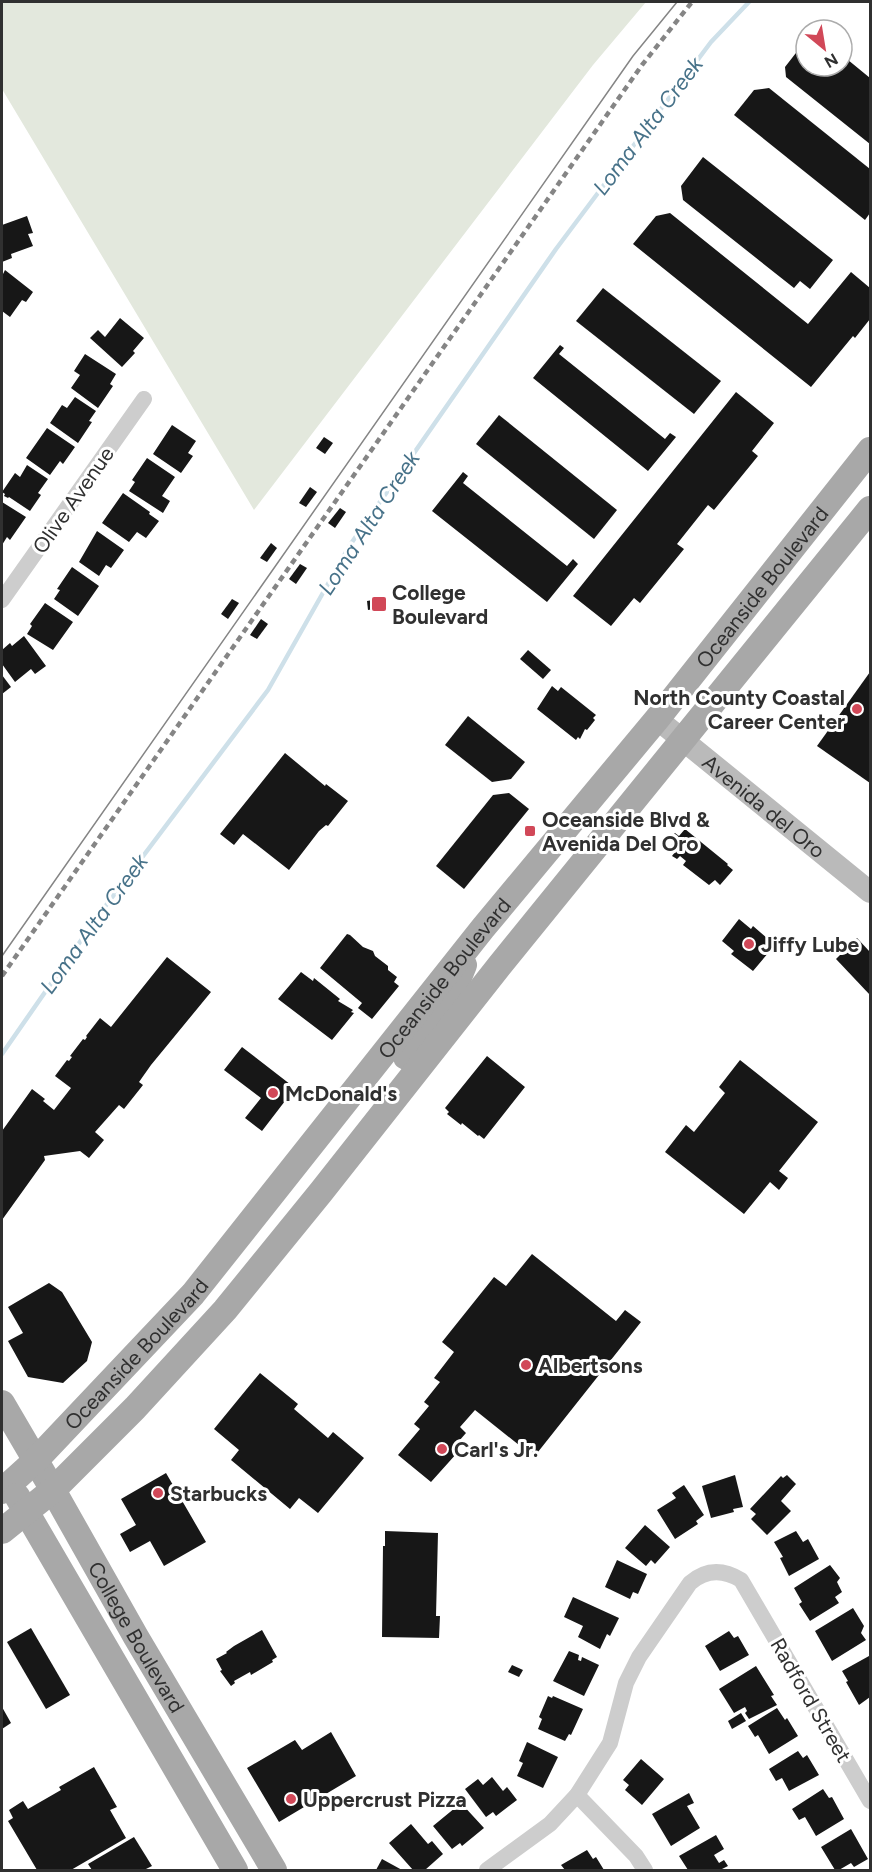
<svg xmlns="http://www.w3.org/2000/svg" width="872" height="1872" viewBox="0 0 872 1872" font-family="Figtree,sans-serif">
<rect width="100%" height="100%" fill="#fff"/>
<polygon fill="#e3e8dd" points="2,2 646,2 593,65 254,510 2,89"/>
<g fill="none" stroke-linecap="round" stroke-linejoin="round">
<polyline stroke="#cee0e9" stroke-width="4.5" points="2,1054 98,916 268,690 350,545 556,249 711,42 749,2"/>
</g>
<g fill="#171717">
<polygon points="806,40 806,66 842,66 842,55 870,78 870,144 786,77 785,67"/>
<polygon points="769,88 870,169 870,213 865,220 734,115 754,90"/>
<polygon points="703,157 833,260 810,289 800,281 794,288 683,200 681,186"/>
<polygon points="670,213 808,324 851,272 870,288 870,319 855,338 853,336 811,387 633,244 656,216"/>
<polygon points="27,216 33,233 28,234 33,246 11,254 12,258 2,262 2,225"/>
<polygon points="5,270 33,292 26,302 22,300 10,317 2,311 2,276"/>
<polygon points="603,288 721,381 694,414 576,321"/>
<polygon points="120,318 144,338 133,351 135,353 122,367 90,338 98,330 105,337"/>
<polygon points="560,345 564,348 559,354 665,439 670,433 676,437 648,471 533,378"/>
<polygon points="85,354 116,374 110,384 113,386 98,408 71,388 80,375 74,371"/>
<polygon points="736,392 774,423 752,451 758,456 714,510 708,505 677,544 684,549 640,603 634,598 611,626 573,596"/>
<polygon points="75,397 96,411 89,421 92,422 78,443 50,423 62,405 67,408"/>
<polygon points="499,415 617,510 594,539 476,444"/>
<polygon points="172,425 196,441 188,453 193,456 181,473 153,454"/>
<polygon points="47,428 75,447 63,464 60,461 50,475 26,458"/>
<polygon points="324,437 333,443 325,454 316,448"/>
<polygon points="147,458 175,477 162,496 170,501 163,513 129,491 135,482 132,480"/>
<polygon points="27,465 48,479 38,493 41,495 30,511 9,497 8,498 4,496 5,494 2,492 15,473 20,477"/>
<polygon points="463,472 468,476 463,483 567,566 573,559 578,564 547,602 432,511"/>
<polygon points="310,487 317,492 306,507 299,503"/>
<polygon points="123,493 150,512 149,514 159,521 146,538 137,532 129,542 102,523"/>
<polygon points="2,502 26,517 10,540 7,537 2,545"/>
<polygon points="340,508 346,512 335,528 328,523"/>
<polygon points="97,531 124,550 111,568 106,565 99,576 79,562"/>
<polygon points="271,543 277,548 267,562 260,558"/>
<polygon points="300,564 307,568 296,584 289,579"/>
<polygon points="72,567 99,586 78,616 54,599 60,590 57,589"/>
<polygon points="384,598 385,607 368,610 367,601"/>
<polygon points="232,599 239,603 228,619 221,614"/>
<polygon points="45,603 73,622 53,650 27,634 32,626 30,624"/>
<polygon points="261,619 268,624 257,639 250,635"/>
<polygon points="24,636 46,666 35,674 31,669 15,682 2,664 2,650 10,643 12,646"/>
<polygon points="528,650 551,670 543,679 520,659"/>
<polygon points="870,672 870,783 817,746"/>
<polygon points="2,675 11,687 2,694"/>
<polygon points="552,686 558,691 561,687 596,715 593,718 595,720 587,730 585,729 580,739 578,737 576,740 537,709"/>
<polygon points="468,716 525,762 511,779 492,782 445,745"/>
<polygon points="285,753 325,786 326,784 348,801 328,826 326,825 319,831 289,870 243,834 234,845 220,834"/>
<polygon points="509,793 529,809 464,889 436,866 493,795"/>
<polygon points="685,829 728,864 727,865 733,870 720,885 715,880 709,885 683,865 686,861 680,856 677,859 672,856 675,852 669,848 674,842 670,838 675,833 679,836"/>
<polygon points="739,919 751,929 753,926 775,945 753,971 731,954 734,951 722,941"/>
<polygon points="347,934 350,935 363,947 373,951 375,956 388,966 388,970 397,977 394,982 399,986 372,1019 358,1008 362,1003 320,968"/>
<polygon points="857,938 870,952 870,995 836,959"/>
<polygon points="167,957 211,992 151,1065 139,1082 143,1085 124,1109 119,1105 95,1132 104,1140 89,1158 80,1151 44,1156 45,1160 2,1220 2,1131 32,1089 45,1099 43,1101 54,1110 71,1088 55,1076 67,1060 69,1061 72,1057 70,1056 83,1039 85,1040 87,1037 86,1036 100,1018 111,1027"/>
<polygon points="301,972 313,981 314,978 340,999 338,1001 353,1010 351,1012 354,1013 332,1040 278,999"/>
<polygon points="242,1047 295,1088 262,1131 245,1118 261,1098 224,1070"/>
<polygon points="487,1056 525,1087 484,1139 479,1135 478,1136 462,1123 461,1125 447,1114 449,1112 445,1108"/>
<polygon points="740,1060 818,1122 779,1171 788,1178 779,1190 770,1182 744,1214 665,1152 686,1125 694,1132 725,1093 719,1087"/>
<polygon points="532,1254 616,1321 625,1310 641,1322 534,1457 475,1410 460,1427 466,1433 452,1449 457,1453 431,1482 398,1455 420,1429 414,1424 429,1406 424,1402 440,1382 434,1378 454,1352 442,1342 494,1277 506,1286"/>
<polygon points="49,1283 62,1292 92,1342 87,1361 63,1383 28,1377 8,1341 23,1333 8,1307"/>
<polygon points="260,1373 298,1404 294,1409 328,1438 333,1432 364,1458 318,1513 299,1498 290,1509 231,1460 239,1450 214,1429"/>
<polygon points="166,1473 206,1542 164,1566 150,1541 130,1552 120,1534 136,1525 121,1499"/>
<polygon points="735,1475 743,1507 733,1509 734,1512 711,1518 702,1486"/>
<polygon points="787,1475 796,1484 781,1501 791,1511 767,1535 751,1519 756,1514 750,1509 781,1476 783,1478"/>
<polygon points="684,1485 704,1515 696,1521 698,1524 675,1539 657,1510 676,1498 672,1493"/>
<polygon points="645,1525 670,1547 655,1564 651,1560 646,1566 625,1548"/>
<polygon points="385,1531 438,1533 436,1616 440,1616 439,1638 382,1637 383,1546 385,1546"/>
<polygon points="796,1531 803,1542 808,1539 819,1559 789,1576 780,1558 783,1557 774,1542"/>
<polygon points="617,1560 647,1574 638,1594 633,1592 630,1599 605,1587"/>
<polygon points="830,1565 840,1578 837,1582 842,1592 835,1597 839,1603 810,1621 799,1604 802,1602 794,1588"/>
<polygon points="573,1597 619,1618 610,1636 607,1634 600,1649 578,1637 583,1626 564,1617"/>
<polygon points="853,1608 864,1626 861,1633 866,1640 832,1661 815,1631"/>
<polygon points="31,1628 70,1695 46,1709 7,1642"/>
<polygon points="262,1630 277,1657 272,1660 273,1662 251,1675 250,1672 234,1681 235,1683 231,1686 220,1671 222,1670 216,1659 227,1653 226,1652 234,1646"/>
<polygon points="729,1631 734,1638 738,1636 749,1655 720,1671 705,1646"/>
<polygon points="569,1651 579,1655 578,1660 581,1661 582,1657 599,1665 584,1696 553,1681"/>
<polygon points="869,1656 870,1697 859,1705 846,1682 848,1681 842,1671"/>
<polygon points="512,1665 523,1670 519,1677 508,1672"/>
<polygon points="756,1666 774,1695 771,1696 777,1705 749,1719 745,1713 747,1711 745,1707 734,1713 719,1689"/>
<polygon points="548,1696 552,1698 553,1696 583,1709 571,1735 569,1734 565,1741 538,1729 542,1719 539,1717"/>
<polygon points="2,1707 11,1723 2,1729"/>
<polygon points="777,1708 785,1720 787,1718 798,1736 769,1754 758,1735 755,1737 748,1726"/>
<polygon points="741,1713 746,1721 732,1729 728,1721"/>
<polygon points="331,1732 356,1776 279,1822 247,1768 295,1740 302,1750"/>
<polygon points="527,1742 558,1757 543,1788 517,1776 523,1763 519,1761"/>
<polygon points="798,1751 803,1758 807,1755 819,1775 789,1791 782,1778 776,1781 769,1769"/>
<polygon points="641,1759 664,1779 642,1805 625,1790 629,1785 623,1780"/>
<polygon points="94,1767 117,1807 110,1810 126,1838 71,1870 37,1870 8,1821 13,1818 9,1810 23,1801 28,1809 61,1790 59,1787"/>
<polygon points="492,1777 503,1791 507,1787 517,1800 496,1816 493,1812 486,1817 465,1789 478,1779 483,1785"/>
<polygon points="823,1789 829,1798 832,1797 844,1819 816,1836 805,1817 799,1820 792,1809"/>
<polygon points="689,1793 694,1803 687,1806 700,1828 671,1846 652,1814"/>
<polygon points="461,1803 484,1828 462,1846 460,1843 452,1849 433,1826"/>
<polygon points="411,1824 428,1844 432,1841 443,1854 425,1870 413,1870 389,1843"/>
<polygon points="851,1829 868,1859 854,1867 851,1863 839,1870 835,1870 821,1847"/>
<polygon points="716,1835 724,1849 714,1855 719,1863 724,1860 728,1866 722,1869 723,1870 688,1870 679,1856"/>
<polygon points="134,1837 152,1866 144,1870 92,1870 88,1864"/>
<polygon points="587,1850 593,1859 596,1857 604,1870 565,1870 561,1865"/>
<polygon points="382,1859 402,1870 376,1870"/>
</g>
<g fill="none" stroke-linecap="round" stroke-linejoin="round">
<g stroke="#cdcdcd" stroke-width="16">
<polyline points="2,600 144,399"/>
<polyline points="577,1795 636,1856 645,1870"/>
<path d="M487,1870L550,1824L577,1795L610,1743L626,1683L639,1657L690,1583C706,1569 723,1569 741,1580L870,1801"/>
</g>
<path stroke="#bababa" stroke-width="22" id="s1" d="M657,719L870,892"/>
<g stroke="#a8a8a8" stroke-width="26">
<polyline points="406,1057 450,1000 464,965"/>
<path id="s2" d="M2,1403L53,1490L136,1637L274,1870"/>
<path id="s3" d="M2,1491L35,1461L193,1294L483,928L657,719L870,450"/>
<polyline points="17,1496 235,1870"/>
<polyline points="2,1531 53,1490 135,1408 225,1310 321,1192 500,965 870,509"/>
</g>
<polyline stroke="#858585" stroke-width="1.5" points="2,956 633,56 677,2"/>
<polyline stroke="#858585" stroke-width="4.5" stroke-dasharray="6 4.5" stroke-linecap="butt" points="2,976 642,65 692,2"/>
</g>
<g fill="#d14858" stroke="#fff" stroke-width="2">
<rect x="371" y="596" width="16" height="16" rx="3"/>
<circle cx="857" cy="709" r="6"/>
<rect x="524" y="825" width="12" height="12" rx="3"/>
<circle cx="749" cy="944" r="6"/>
<circle cx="273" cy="1093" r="6"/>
<circle cx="526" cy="1365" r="6"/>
<circle cx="442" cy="1449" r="6"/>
<circle cx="158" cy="1493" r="6"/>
<circle cx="291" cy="1799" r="6"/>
</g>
<g text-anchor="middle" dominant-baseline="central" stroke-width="6" stroke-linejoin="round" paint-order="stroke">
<g font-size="21" fill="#303030" stroke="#fff">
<text transform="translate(73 500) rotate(-55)">Olive Avenue</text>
<text stroke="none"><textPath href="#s3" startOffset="1182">Oceanside Boulevard</textPath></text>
<text stroke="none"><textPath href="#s1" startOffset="138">Avenida del Oro</textPath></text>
<text stroke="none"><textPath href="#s3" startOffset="678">Oceanside Boulevard</textPath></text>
<text stroke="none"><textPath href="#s3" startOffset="192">Oceanside Boulevard</textPath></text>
<text stroke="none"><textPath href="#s2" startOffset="270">College Boulevard</textPath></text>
<text transform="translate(811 1700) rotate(60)">Radford Street</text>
</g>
<g font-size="21" font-weight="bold" fill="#303030" stroke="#fff" text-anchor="start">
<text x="392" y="592">College<tspan x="392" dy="24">Boulevard</tspan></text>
<text x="845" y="697" text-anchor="end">North County Coastal<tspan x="845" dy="24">Career Center</tspan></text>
<text x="542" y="819">Oceanside Blvd &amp;<tspan x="542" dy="24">Avenida Del Oro</tspan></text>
<text x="761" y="944">Jiffy Lube</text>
<text x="285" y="1093">McDonald's</text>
<text x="538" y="1365">Albertsons</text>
<text x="454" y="1449">Carl's Jr.</text>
<text x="170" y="1493">Starbucks</text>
<text x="303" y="1799">Uppercrust Pizza</text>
</g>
<g font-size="22" font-style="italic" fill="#477289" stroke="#fff">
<text transform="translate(648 126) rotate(-53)">Loma Alta Creek</text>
<text transform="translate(369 523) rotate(-57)">Loma Alta Creek</text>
<text transform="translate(94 924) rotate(-54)">Loma Alta Creek</text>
</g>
</g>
<rect width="872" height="1872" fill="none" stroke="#303030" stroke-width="6"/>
<g transform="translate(824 48) rotate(150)"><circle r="28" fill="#ffffff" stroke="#acacac" stroke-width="1.5"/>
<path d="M0-4.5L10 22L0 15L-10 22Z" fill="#d14858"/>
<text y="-9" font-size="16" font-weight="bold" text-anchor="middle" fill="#303030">N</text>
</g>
</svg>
